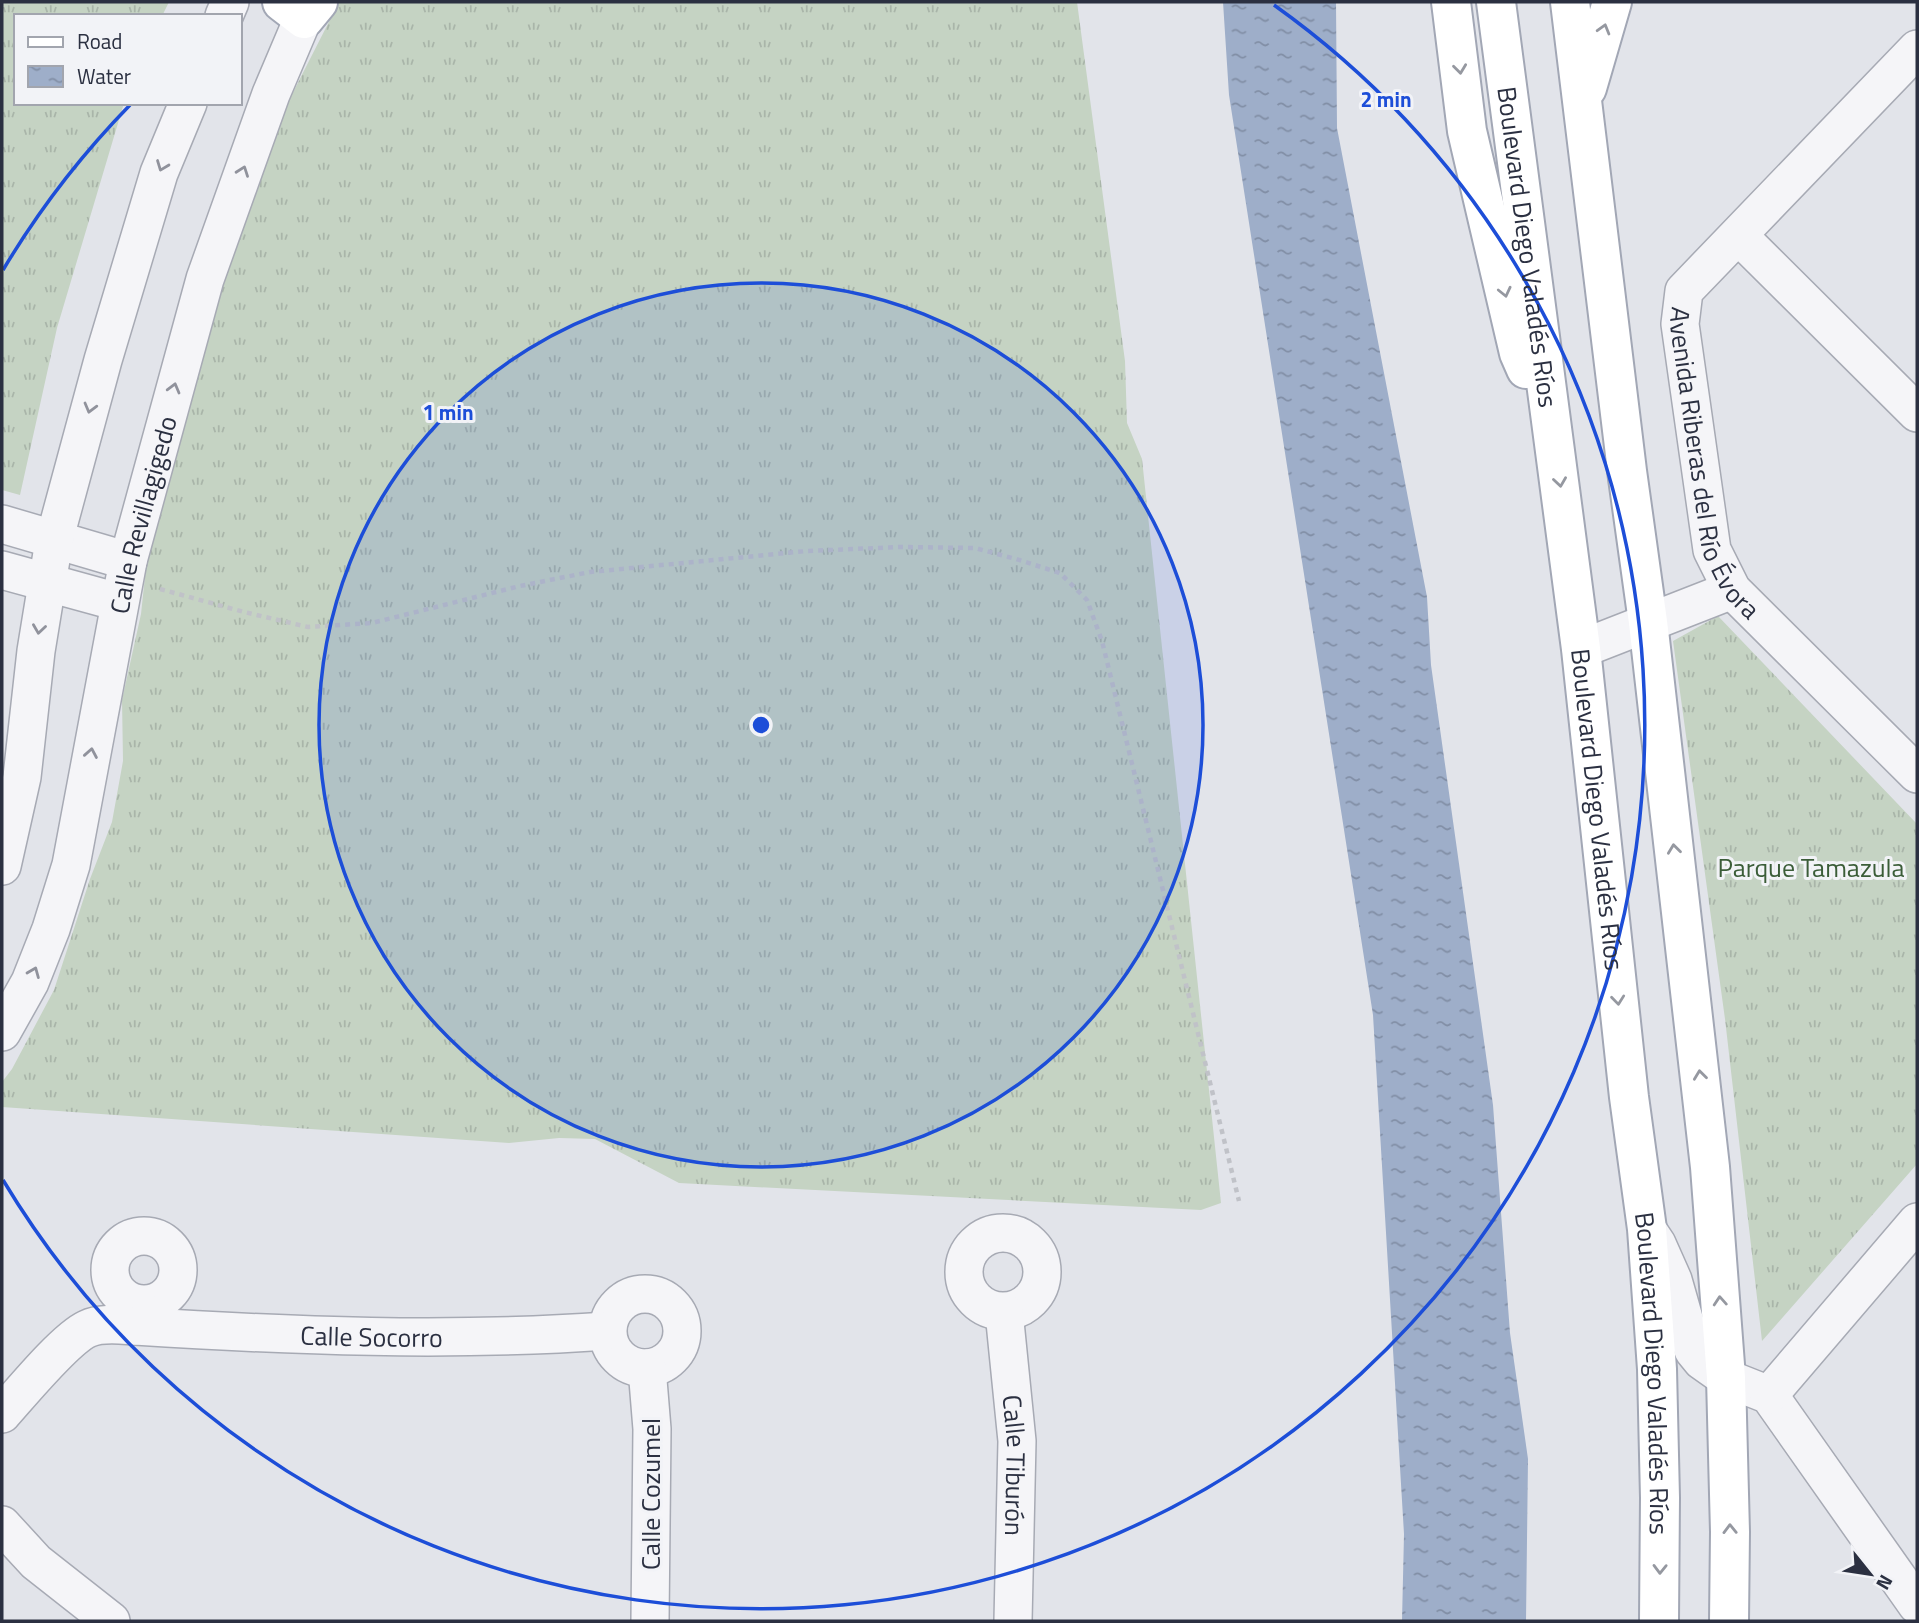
<svg xmlns="http://www.w3.org/2000/svg" width="1919" height="1623" viewBox="0 0 1919 1623" font-family="'Titillium Web',sans-serif">
<defs>
<pattern id="grass-tufts" width="24" height="20" patternUnits="userSpaceOnUse" patternTransform="scale(1.75)"><rect width="24" height="20" fill="#c5d3c3"/><path d="M3 7l-1-3M5 7V3M7 7l1-3M15 17l-1-3M17 17v-4M19 17l1-3" fill="none" stroke="#a9b5a9"/></pattern>
<pattern id="water-ripples" width="26" height="14" patternUnits="userSpaceOnUse" patternTransform="scale(1.75)"><rect width="26" height="14" fill="#9eaec9"/><path d="M2 4q2-2 4 0t4 0M15 11q2-2 4 0t4 0" fill="none" stroke="#818ea5"/></pattern>
</defs>
<rect width="100%" height="100%" fill="#e2e4ea"/>
<g fill="url(#grass-tufts)">
<polygon points="2,2 169,2 162,16 16,16 16,103 124,103 57,328 20,495 2,490"/>
<polygon points="339,2 1077,2 1125,361 1127,423 1142,459 1221,1203 1201,1210 679,1183 595,1139 559,1138 509,1143 2,1107 2,1082 12,1069 54,990 90,879 112,822 123,761 122,700 141,614 149,539 168,452 271,142 281,116"/>
<polygon points="1718,616 1917,824 1917,1164 1762,1341 1725,1019 1673,641"/>
</g>
<polygon fill="url(#water-ripples)" points="1223,2 1336,2 1337,128 1427,597 1431,665 1493,1105 1510,1333 1528,1459 1526,1621 1402,1621 1404,1534 1373,1015 1229,95"/>
<g fill="none" stroke-linecap="round" stroke-linejoin="round">
<g stroke="#a7aab4" stroke-width="40">
<g id="minor">
<polyline points="224,16 230,2"/>
<path id="s1" d="M1917,49L1684,291L1680,324L1712,550L1732,590L1917,774"/>
<polyline points="1739,236 1917,413"/>
<polyline points="2,524 128,561"/>
<polyline points="2,570 118,602"/>
<polyline points="1581,649 1732,590"/>
<polyline points="2,866 22,777 36,651 54,541 103,360 159,173 188,103"/>
<path id="s2" d="M2,1032L30,982L51,929L71,865L128,561L205,279L271,94L310,2"/>
<polyline points="1647,1229 1657,1244 1673,1280 1693,1350 1702,1361 1726,1378 1769,1395 1917,1605"/>
<circle cx="1003" cy="1272" r="39"/>
<circle cx="144" cy="1270" r="34"/>
<circle cx="645" cy="1331" r="37"/>
<path id="s3" d="M138,1304L135,1326C291,1336 451,1342 607,1331"/>
<path id="s4" d="M1004,1312L1017,1441L1013,1621"/>
<polyline points="647,1368 652,1429 650,1621"/>
<polyline points="1769,1395 1917,1222"/>
<path d="M2,1414C21,1393 64,1340 87,1329C101,1322 120,1325 135,1326"/>
<polyline points="2,1525 36,1562 111,1621"/>
</g>
</g>
<g stroke="#a2a7b5" stroke-width="42">
<g id="major">
<polyline points="282,2 304,19 318,2"/>
<polyline points="1451,2 1467,131 1519,353 1526,369"/>
<path id="s5" d="M1496,2L1581,649L1629,1097L1647,1229L1657,1369L1660,1498L1659,1621"/>
<polyline points="1570,2 1627,471 1648,622 1710,1167 1726,1378 1730,1532 1729,1621"/>
<polyline points="1587,88 1612,2"/>
</g>
</g>
<polyline stroke="#c0c2c8" stroke-width="4.5" stroke-dasharray="5 5" stroke-linecap="butt" points="160,589 244,612 308,627 372,623 520,586 590,572 807,551 900,547 975,548 1016,559 1060,573 1087,600 1102,641 1239,1201"/>
<use href="#minor" stroke="#f5f5f8" stroke-width="37"/>
<use href="#major" stroke="#fff" stroke-width="38"/>
</g>
<defs><path id="oneway-chevron" d="M-2-3.5L2.5 0L-2 3.5" fill="none" stroke-width="1.6" stroke-linecap="round" stroke-linejoin="round" transform="scale(1.75)"/></defs>
<g stroke="#9598a0">
<use href="#oneway-chevron" transform="translate(1604 29) rotate(-74)"/>
<use href="#oneway-chevron" transform="translate(1460 69) rotate(83)"/>
<use href="#oneway-chevron" transform="translate(1505 292) rotate(77)"/>
<use href="#oneway-chevron" transform="translate(1560 482) rotate(82)"/>
<use href="#oneway-chevron" transform="translate(1674 849) rotate(-97)"/>
<use href="#oneway-chevron" transform="translate(1618 1000) rotate(84)"/>
<use href="#oneway-chevron" transform="translate(1700 1075) rotate(-97)"/>
<use href="#oneway-chevron" transform="translate(1720 1301) rotate(-94)"/>
<use href="#oneway-chevron" transform="translate(1730 1529) rotate(-91)"/>
<use href="#oneway-chevron" transform="translate(1660 1569) rotate(91)"/>
</g>
<g stroke="#90929c">
<use href="#oneway-chevron" transform="translate(162 166) rotate(111)"/>
<use href="#oneway-chevron" transform="translate(243 171) rotate(-70)"/>
<use href="#oneway-chevron" transform="translate(174 388) rotate(-75)"/>
<use href="#oneway-chevron" transform="translate(90 408) rotate(105)"/>
<use href="#oneway-chevron" transform="translate(39 629) rotate(98)"/>
<use href="#oneway-chevron" transform="translate(91 753) rotate(-80)"/>
<use href="#oneway-chevron" transform="translate(34 972) rotate(-68)"/>
</g>
<circle cx="761" cy="725" r="442" fill="#1d4ed8" fill-opacity=".12"/>
<g fill="none" stroke="#1d4ed8" stroke-width="3.5">
<circle cx="761" cy="725" r="442"/>
<path d="M3 270A884 884 0 0 1 130 105M1274 5A884 884 0 1 1 3 1180"/>
</g>
<g text-anchor="middle" dominant-baseline="central" stroke-width="6" stroke-linejoin="round" paint-order="stroke">
<g font-size="26" fill="#2b3041" stroke="#f2f3f7">
<text stroke="none"><textPath href="#s5" startOffset="247">Boulevard Diego Valadés Ríos</textPath></text>
<text stroke="none"><textPath href="#s1" startOffset="514">Avenida Riberas del Río Évora</textPath></text>
<text stroke="none"><textPath href="#s2" startOffset="539">Calle Revillagigedo</textPath></text>
<text stroke="none"><textPath href="#s5" startOffset="814">Boulevard Diego Valadés Ríos</textPath></text>
<text stroke="none"><textPath href="#s3" startOffset="259">Calle Socorro</textPath></text>
<text stroke="none"><textPath href="#s5" startOffset="1381">Boulevard Diego Valadés Ríos</textPath></text>
<text stroke="none"><textPath href="#s4" startOffset="154">Calle Tiburón</textPath></text>
<text transform="translate(650 1494) rotate(-90)">Calle Cozumel</text>
</g>
<g font-size="26" fill="#3b5d38" stroke="#f2f3f7">
<text x="1811" y="867">Parque Tamazula</text>
</g>
</g>
<circle cx="761" cy="725" r="10" fill="#1d4ed8" stroke="#f2f3f7" stroke-width="3.5"/>
<g font-size="21" text-anchor="middle" font-weight="bold" fill="#1d4ed8" stroke="#f2f3f7" stroke-width="6" stroke-linejoin="round" paint-order="stroke">
<text x="1386" y="107">2 min</text>
<text x="448" y="420">1 min</text>
</g>
<rect width="1919" height="1623" fill="none" stroke="#2b3041" stroke-width="7"/>
<rect x="14" y="14" width="228" height="91" fill="#f2f3f7" stroke="#a2a5ae" stroke-width="2"/>
<rect x="28" y="37" width="35" height="10" fill="#ffffff" stroke="#a2a5ae" stroke-width="2"/>
<text x="77" y="49" font-size="21" fill="#2b3041">Road</text>
<rect x="28" y="66" width="35" height="21" fill="url(#water-ripples)" stroke="#a2a5ae" stroke-width="2"/>
<text x="77" y="84" font-size="21" fill="#2b3041">Water</text>
<g transform="translate(1870 1574) rotate(120)" stroke="#f2f3f7" stroke-width="5" paint-order="stroke">
<path d="M0-5L12 26L0 18L-12 26Z" fill="#2b3041"/>
<text y="-10" font-size="19" font-weight="bold" text-anchor="middle" fill="#2b3041">N</text>
</g>
</svg>
